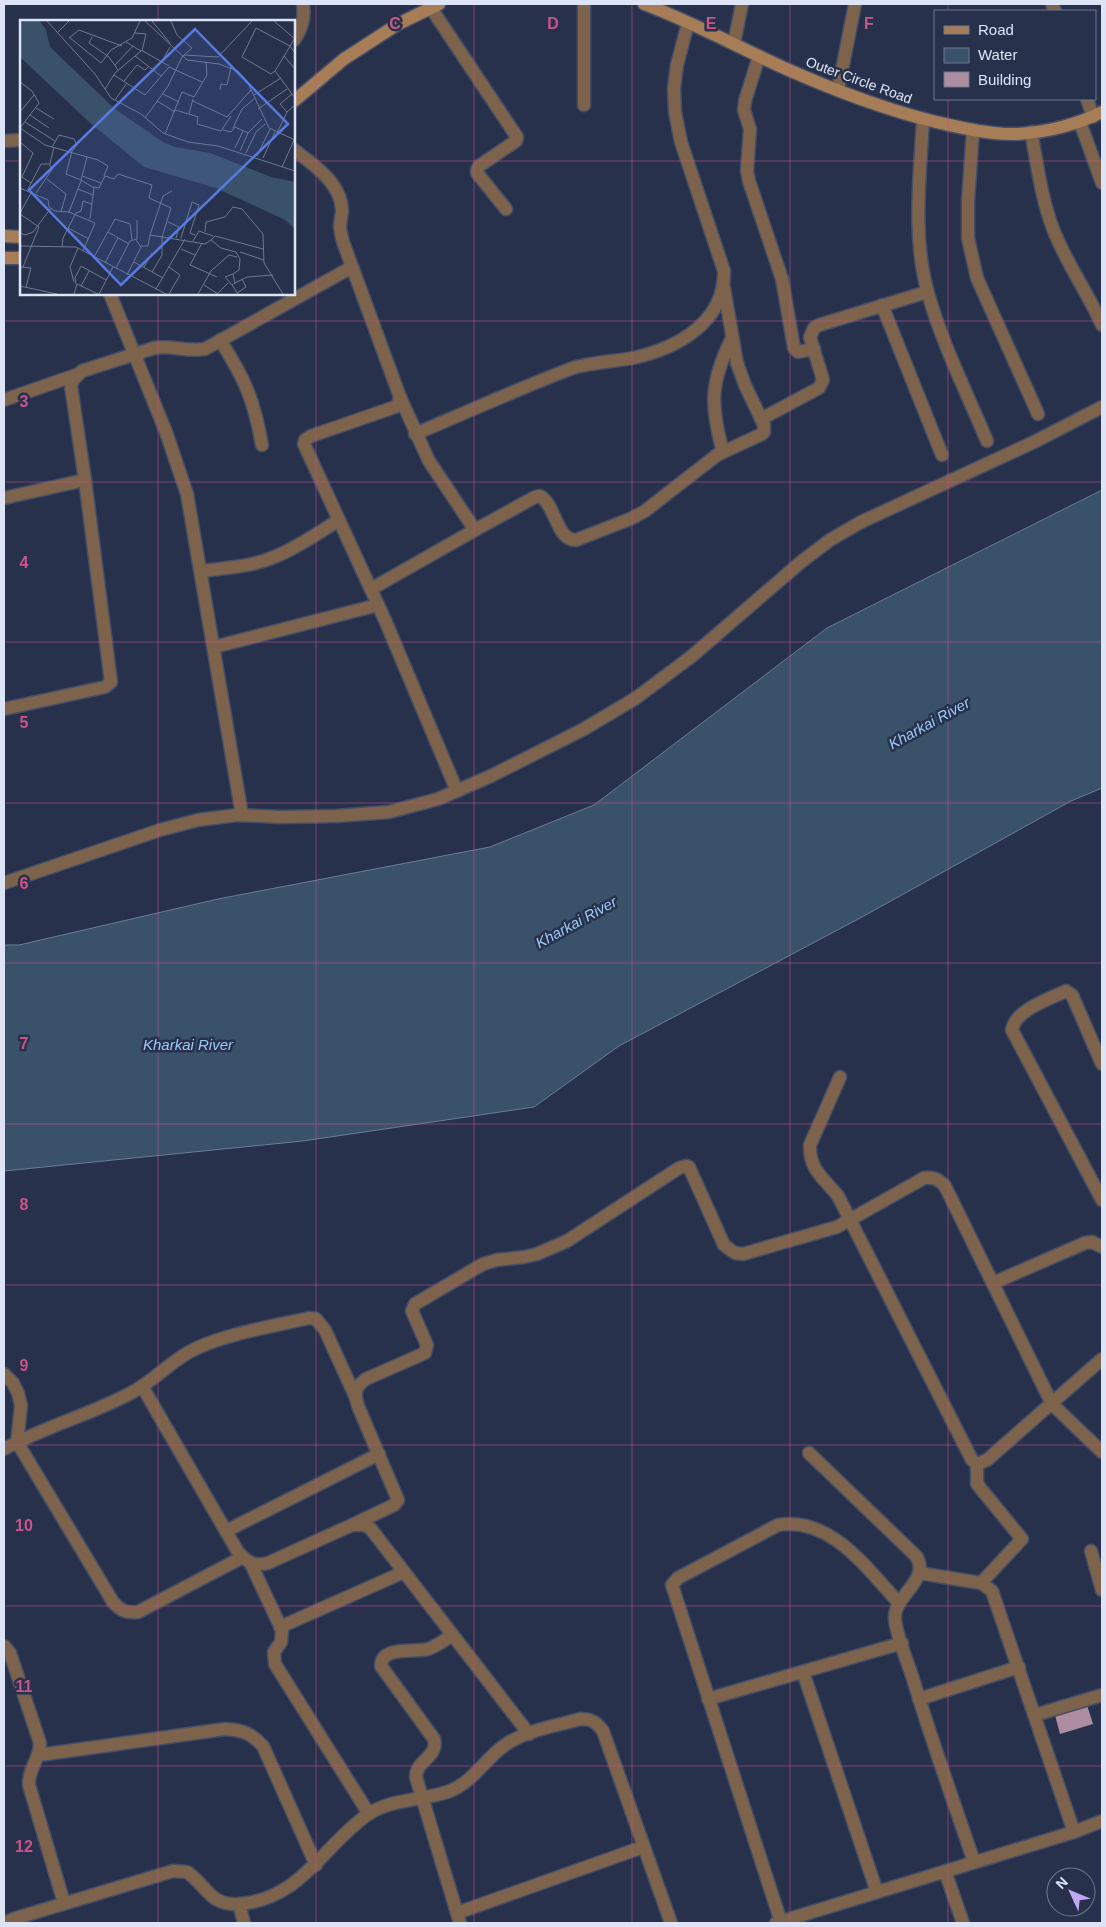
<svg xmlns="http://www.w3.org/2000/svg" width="1106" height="1927" viewBox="0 0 1106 1927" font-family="Arial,sans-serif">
<rect width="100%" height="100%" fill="#27314c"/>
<polygon fill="#3a516a" stroke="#6b7d94" points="1102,490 1102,788 1071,801 862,917 619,1046 534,1107 303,1141 4,1171 4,945 19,945 218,899 490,847 594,805 827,628"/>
<polygon fill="#ae8ca1" points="1087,1705 1093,1724 1060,1734 1055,1715"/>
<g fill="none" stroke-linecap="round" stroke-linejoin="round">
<g stroke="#444e67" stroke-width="15">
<g id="street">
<polyline points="1052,4 1055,11"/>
<polyline points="431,8 517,137 516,141 479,166 477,170 477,173 506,209"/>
<path d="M294,40C302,28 305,18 303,4"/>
<polyline points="734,43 742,4"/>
<polyline points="759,56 745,101 744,110 750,129 747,171 749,181 782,279 794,348 798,352 814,349"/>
<polyline points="838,90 855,4"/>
<polyline points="1087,99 1093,117"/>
<polyline points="584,105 584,4"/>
<path d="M923,119C920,176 912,237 928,293C942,344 967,393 987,441"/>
<polyline points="1080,122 1102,183"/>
<polyline points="973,130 968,201 968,238 977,278 1038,414"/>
<path d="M1031,132C1037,163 1041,196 1052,226C1064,260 1087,291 1102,325"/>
<polyline points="4,141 21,140"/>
<path d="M294,150C314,165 341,183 342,210C342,216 340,221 340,226C340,231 342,237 343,242L400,397L398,404L395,407L311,436L305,440L304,444L385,620L457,791"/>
<polyline points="110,294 166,432 187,494 242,815"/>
<polyline points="882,305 942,455"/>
<path d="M220,340C245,379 254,400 262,445"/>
<polyline points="4,400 76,375"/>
<polyline points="761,419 819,388 823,380 810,337 814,328 819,325 927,292"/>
<path d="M415,434C467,412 518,389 570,369C590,362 612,362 633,358C678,348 725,322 724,271L681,142L675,112L674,88L677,65L688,23"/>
<path d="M723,452C710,404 710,383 732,338"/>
<polyline points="4,498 85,480"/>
<path d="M475,530L535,497L540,496C556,505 556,540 576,540L630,519L645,511L717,455L762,434L764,432V425L745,385L737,363L724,288"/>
<path d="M201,571C225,568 251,567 274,557C297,548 318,533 339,520"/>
<polyline points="371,589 475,530 429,461 400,397"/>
<polyline points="214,647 378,605"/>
<path d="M4,709L105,687L111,682L85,480L71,386L73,380L82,371L154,348C171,345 187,352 205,349L352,267"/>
<polyline points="4,883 160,830 198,820 237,815 281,817 336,816 389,812 438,799 491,776 584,729 636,698 692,656 801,562 830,540 861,522 1034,442 1102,407"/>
<path d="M1102,1064L1072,995L1066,991C1049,999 1015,1010 1012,1030L1102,1200"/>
<path d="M840,1077L810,1145C809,1170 824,1178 838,1196L972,1460L977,1464L987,1460L1102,1359"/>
<polyline points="993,1283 1085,1243 1092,1242 1102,1247"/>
<path d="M4,1374L13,1383L18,1393L21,1406L17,1442L113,1602C121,1611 126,1613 138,1612L243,1557"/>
<path d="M142,1386L238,1552C247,1562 254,1567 268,1563L352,1525H365L371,1529L529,1734"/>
<path d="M4,1449C44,1427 89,1415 129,1394C151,1383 168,1364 189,1352C219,1335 274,1326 309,1318L316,1319L325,1330L356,1398"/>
<path d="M809,1453L916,1556C932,1580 892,1596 895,1620C898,1641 908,1662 914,1682C932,1742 954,1802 974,1862"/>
<polyline points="977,1464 977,1484 1022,1539 981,1583"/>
<path d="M352,1525L394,1505L398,1500L358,1406C354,1393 355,1387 366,1379L425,1353L427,1345L412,1311L415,1304L483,1264L497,1260L524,1257L537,1254L567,1241L679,1168L687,1166L689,1167L724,1245L735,1253L743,1254L837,1227L924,1178C934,1177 938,1179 945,1186L1052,1404L1102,1452"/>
<polyline points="226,1531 379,1454"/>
<polyline points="1091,1551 1102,1590"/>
<polyline points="251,1564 282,1630 281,1642 274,1652 275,1664 369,1814"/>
<polyline points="919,1573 981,1583 992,1591 1074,1832"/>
<polyline points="280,1627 404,1572"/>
<path d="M452,1635C445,1640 437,1646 428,1649C414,1653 382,1645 381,1666L434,1739C439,1757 416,1760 416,1777L460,1923"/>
<path d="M4,1646L10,1653L40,1743C40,1759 28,1769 29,1785L64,1903"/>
<polyline points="803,1672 877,1892"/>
<polyline points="708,1699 902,1643"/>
<polyline points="919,1699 1019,1667"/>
<polyline points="1035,1715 1102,1695"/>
<path d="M39,1755L225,1729C242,1730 251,1733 263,1746L316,1865"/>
<polyline points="945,1871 963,1923"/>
<polyline points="239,1904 244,1923"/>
<polyline points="457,1913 643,1847"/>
<path d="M781,1922L672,1585L678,1578L778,1525C831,1516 867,1569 899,1603"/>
<path d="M4,1923L13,1919L173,1871L187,1872C207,1886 210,1906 239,1904C301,1899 322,1847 367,1815C391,1798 423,1801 450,1791C473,1782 486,1758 505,1745C526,1730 556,1726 580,1719C592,1719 596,1722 603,1731L671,1923"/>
<polyline points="776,1923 1074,1832 1102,1821"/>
</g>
</g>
<g stroke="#444e67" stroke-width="15">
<g id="secondary">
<path d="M644,4C692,22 736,46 782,67C831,89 883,109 936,122C962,128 991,135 1018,134C1047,132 1076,125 1102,112"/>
<polyline points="294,101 344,59 398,24 439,4"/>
<polyline points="4,236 21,237"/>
<polyline points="4,258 21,258"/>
</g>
</g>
<use href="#street" stroke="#7d634b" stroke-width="12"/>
<use href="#secondary" stroke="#a67d56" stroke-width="12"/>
</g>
<path fill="none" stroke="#ca5589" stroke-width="1" stroke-opacity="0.55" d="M158,4V21M316,4V1923M474,4V1923M632,4V1923M790,4V1923M948,4V11M948,99V1923M4,161H21M294,161H1102M158,294V1923M4,321H1102M4,482H1102M4,642H1102M4,803H1102M4,963H1102M4,1124H1102M4,1285H1102M4,1445H1102M4,1606H1102M4,1766H1102"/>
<g text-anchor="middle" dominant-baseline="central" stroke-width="5" stroke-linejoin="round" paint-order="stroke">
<g font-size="14" fill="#dce4f5" stroke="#27314c">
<text transform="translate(859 80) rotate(20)">Outer Circle Road</text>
</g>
<g font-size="15" font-style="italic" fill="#9ec9f7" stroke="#27314c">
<text transform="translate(929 723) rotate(-29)">Kharkai River</text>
<text transform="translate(576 922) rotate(-29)">Kharkai River</text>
<text x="188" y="1044">Kharkai River</text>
</g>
</g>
<g transform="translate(20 20)">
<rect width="275" height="275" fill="#27314c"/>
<path d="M0,1H20L26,10L30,27L95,89L143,122L155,127L190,133L251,157L275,162V209L265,200L196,168L124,147L69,102L0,37Z" fill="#3a516a"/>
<path fill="none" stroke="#6f7990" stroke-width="1" d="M27,1L75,54L91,78L121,94L143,113L168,122L198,126L275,151M125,1L167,40L199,44L218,51L227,61L249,108L275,120M132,1L150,23M254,1L275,19M38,12L49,1M115,13L126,14L122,31M49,17L81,43L91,30L112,18L120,1M72,17L69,23L89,37L98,50M49,18L59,10L102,26M275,18L255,51L275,78M121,30L149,46M164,35L198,37L232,1M115,36L141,56M264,36L275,49M141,43L150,27M95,45L113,26M255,51L251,54L222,37L236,8L270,26L275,33M94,55L125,75L149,47L182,62M104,61L117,45L125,50L128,47M0,62L12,71L19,83L0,108M85,69L95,53L121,31L106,22M200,70L201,64L207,65L211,47M143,74L159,82M234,75L261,58M95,80L107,63M137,81L155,92M173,81L207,97L231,70M16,88L34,99M238,89L267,69M155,90L169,94L173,79M0,92L14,75M267,92L260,84L272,74M169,94L178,97L177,104L201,111L211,96M10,95L29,108M125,98L148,66L162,37L172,28L157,15L151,1M5,102L35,121M0,108L25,125L78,140L88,146L84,156M213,108L222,89L234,79M203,110L211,112L215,107L228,113M257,113L267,92L275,85M145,114L162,72L174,77L187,55L186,42M0,122L13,133L2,157L11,163M32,127L39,115L54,119L57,125L52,131L46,154L61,160M215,128L223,111M220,131L228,113L242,99M226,133L236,112L245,104M237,136L250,109M67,137L61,160L74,168L70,199M243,138L255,112M262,147L274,120M62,156L81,163M27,159L46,174L41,192M73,167L79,168L85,156L94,159L98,154L132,165L129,178L151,188L142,217V235L132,252M0,168L28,180L29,187L35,191L49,192L75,203L63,231M8,169L21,144H30L34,127M58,169L73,175M152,171L143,176L130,215L185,224L191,220L201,228L216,232L220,239L219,250L213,254L215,263L212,265L218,274M16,173L33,148L29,145M49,192L61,161M0,193L12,171M0,194L19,207L3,247M148,202L159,207L156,218M48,208L69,219M88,212L109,224M185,212L186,202L205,197L213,187L222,189L243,214L244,243L263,274M0,213L5,215L13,212L31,188M161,218L172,182L179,185L170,213L175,215M191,220L195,216L243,229M173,221L179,211L193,216M182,223L170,245L197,257M0,226L56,227L146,274M121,226H128L130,215M42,227L43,218L56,193L61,191L63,181L72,184M161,229L175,235M220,232L244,240M74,237L95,199L110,204L112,220M114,242L143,258M85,243L98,218M0,247L11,248L6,267M124,247L132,233M149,247L160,255L149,274M96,248L110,221L117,219V200M107,255L121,227L116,220M54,262L50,247L58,228M215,263L227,257L253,255M56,264L55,258L61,246L86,260M184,265L198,274M212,265L205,257L213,254M0,266L37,274M61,266L69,251M136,269L165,219M217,273L226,267L222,259M54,274L57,264L78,274M79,274L93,247M178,274L191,251L209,235L217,237M197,274L208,263"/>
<path fill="#567be1" fill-opacity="0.15" stroke="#567be1" stroke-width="2.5" d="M175,9L268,104L101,265L9,170Z"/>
<rect width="275" height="275" fill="none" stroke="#dce4f5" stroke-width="2.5"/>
</g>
<g font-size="16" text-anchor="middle" font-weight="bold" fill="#ca5589" stroke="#27314c" stroke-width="5" stroke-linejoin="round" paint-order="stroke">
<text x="395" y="29">C</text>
<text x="553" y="29">D</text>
<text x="711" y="29">E</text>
<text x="869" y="29">F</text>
<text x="24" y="407">3</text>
<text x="24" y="568">4</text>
<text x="24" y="728">5</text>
<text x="24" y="889">6</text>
<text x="24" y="1049">7</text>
<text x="24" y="1210">8</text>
<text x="24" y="1371">9</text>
<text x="24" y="1531">10</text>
<text x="24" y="1692">11</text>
<text x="24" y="1852">12</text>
</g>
<rect width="1106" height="1927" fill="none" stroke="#dce4f5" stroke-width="10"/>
<rect x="934" y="10" width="162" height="90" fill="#27314c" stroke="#6f7990"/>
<rect x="944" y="26" width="25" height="8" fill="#a67d56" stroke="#6f7990"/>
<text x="978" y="35" font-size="15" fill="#dce4f5">Road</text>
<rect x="944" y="48" width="25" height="15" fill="#3a516a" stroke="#6f7990"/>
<text x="978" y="60" font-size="15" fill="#dce4f5">Water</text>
<rect x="944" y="72" width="25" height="15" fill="#ae8ca1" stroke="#6f7990"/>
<text x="978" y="85" font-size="15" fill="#dce4f5">Building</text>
<g transform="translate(1071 1892) rotate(314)"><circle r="24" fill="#27314c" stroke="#6f7990"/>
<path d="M0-4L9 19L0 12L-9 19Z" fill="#c1a8f3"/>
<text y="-8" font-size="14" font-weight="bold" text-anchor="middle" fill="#dce4f5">N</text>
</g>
</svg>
